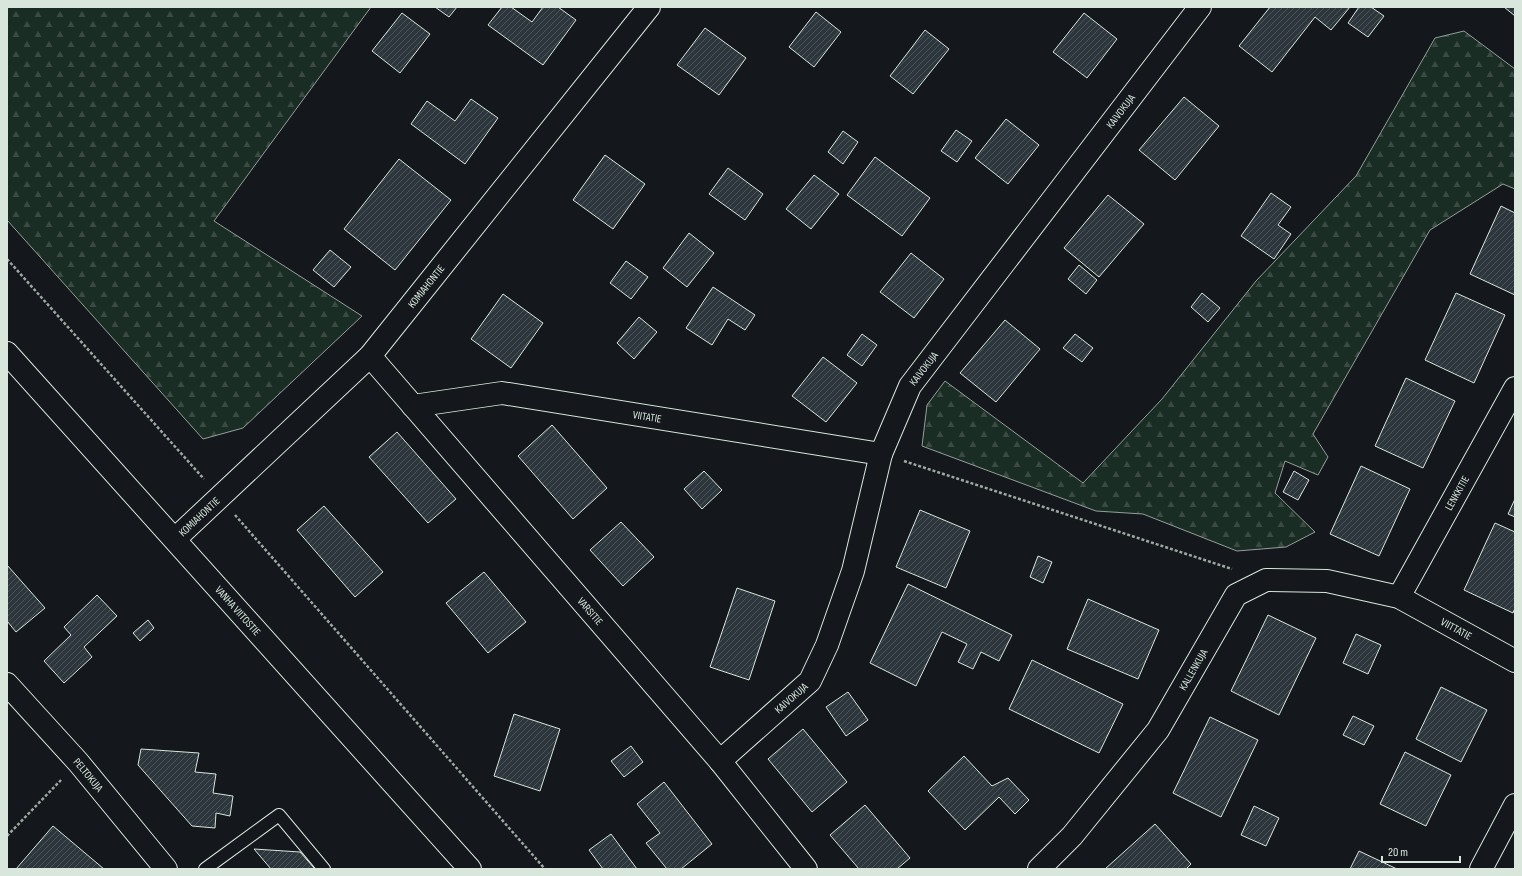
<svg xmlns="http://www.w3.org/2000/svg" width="1522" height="876" viewBox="0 0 1522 876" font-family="'Sofia Sans Condensed',sans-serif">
<defs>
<pattern id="forest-firs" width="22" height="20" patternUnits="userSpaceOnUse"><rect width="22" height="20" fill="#1a2d24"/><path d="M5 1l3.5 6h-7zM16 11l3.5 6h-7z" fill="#3b4b43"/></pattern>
<pattern id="building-hatch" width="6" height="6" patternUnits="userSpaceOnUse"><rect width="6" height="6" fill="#2c363c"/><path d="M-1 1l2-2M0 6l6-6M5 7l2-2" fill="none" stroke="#4a5358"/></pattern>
</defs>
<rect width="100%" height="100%" fill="#14181c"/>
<g fill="url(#forest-firs)" stroke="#939e99">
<polygon points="7,7 371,7 214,221 362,316 243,428 203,439 7,220"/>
<polygon points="1464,31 1515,69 1515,189 1503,184 1430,230 1313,434 1328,457 1318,475 1285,461 1275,493 1315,532 1286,547 1237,551 1143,514 1096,511 922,446 927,405 945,381 1083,483 1162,399 1256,281 1356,176 1435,38"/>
</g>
<g fill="url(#building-hatch)" stroke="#d8e6dc">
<polygon points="435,7 457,7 449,17"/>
<polygon points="502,7 511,7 532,22 543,7 558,7 576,20 543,65 488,25"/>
<polygon points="1270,7 1350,7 1331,30 1315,17 1272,72 1239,46"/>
<polygon points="1359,7 1371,7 1384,16 1368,37 1348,23"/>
<polygon points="1504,7 1515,7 1515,16"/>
<polygon points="816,12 841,32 814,67 789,47"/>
<polygon points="402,13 430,34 400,73 372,51"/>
<polygon points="1084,13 1117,39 1087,78 1053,52"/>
<polygon points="705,28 746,58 719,95 677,65"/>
<polygon points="925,30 949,49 913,94 890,76"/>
<polygon points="1184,97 1219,126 1175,180 1139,150"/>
<polygon points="471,99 498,118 465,164 411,124 427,101 455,121"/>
<polygon points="1006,119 1039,145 1008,184 975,158"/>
<polygon points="956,130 972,141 957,162 941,151"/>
<polygon points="843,131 858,142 843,164 828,152"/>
<polygon points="605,155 645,184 613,229 573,200"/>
<polygon points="875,157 930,198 902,236 847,195"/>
<polygon points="399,159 451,200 395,270 344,229"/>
<polygon points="728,168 763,194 745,220 709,194"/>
<polygon points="814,175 839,194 811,229 786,209"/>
<polygon points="1271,193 1291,207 1278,225 1291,234 1274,259 1241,236"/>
<polygon points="1108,195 1144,224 1099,277 1064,248"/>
<polygon points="1501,206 1515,213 1515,295 1470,274"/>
<polygon points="689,233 714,253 687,287 663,268"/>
<polygon points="330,250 351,267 334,287 313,270"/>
<polygon points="911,253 944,279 914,318 880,292"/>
<polygon points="626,261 648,277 631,299 610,283"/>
<polygon points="1079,265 1097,280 1086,294 1068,279"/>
<polygon points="713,287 755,315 745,330 728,319 712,345 686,328"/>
<polygon points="1202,293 1220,308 1208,322 1191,307"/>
<polygon points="1456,293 1505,315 1474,383 1425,360"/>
<polygon points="503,294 543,323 511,368 471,339"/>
<polygon points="639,317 657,332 634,359 617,343"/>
<polygon points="1005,320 1040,349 996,402 960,373"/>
<polygon points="862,334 877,345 862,366 847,355"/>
<polygon points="1075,334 1093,348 1082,362 1063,348"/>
<polygon points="823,357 857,383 826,422 792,396"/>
<polygon points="1406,378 1455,401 1423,468 1375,446"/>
<polygon points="552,425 607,488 573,519 518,456"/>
<polygon points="397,432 456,499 428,523 369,457"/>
<polygon points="1361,466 1410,489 1379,556 1330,534"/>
<polygon points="704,471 722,490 702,509 684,489"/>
<polygon points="1294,471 1309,480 1298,500 1283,492"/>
<polygon points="1515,499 1515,517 1508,514"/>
<polygon points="324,506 383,572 355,597 297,530"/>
<polygon points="920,510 970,531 946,588 896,567"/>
<polygon points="621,522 654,557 623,586 590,550"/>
<polygon points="1495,523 1515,532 1515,608 1513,613 1464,590"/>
<polygon points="1038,556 1052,562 1043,583 1030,577"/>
<polygon points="7,565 45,608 16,632 7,621"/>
<polygon points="484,572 526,622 488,653 446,603"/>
<polygon points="908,584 1012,635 999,661 981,652 973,669 958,662 967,644 942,632 916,686 870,663"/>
<polygon points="737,588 775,601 749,680 710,667"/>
<polygon points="97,595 117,616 84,647 92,657 64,683 44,661 71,635 64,627"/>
<polygon points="1088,599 1159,630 1138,679 1067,649"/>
<polygon points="1268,615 1316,638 1279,715 1231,691"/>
<polygon points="148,620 154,628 140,641 133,633"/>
<polygon points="1356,634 1381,645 1368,674 1343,663"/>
<polygon points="1032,660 1123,704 1099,753 1009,709"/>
<polygon points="1441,687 1487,710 1461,762 1416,739"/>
<polygon points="848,692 868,720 846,736 826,707"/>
<polygon points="514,714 560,729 540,791 494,776"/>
<polygon points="1353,716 1374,726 1364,745 1343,735"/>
<polygon points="1210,717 1258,740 1221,817 1173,793"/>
<polygon points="803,729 847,782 812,812 768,759"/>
<polygon points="631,746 643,762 624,777 611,761"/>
<polygon points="141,749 199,753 195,772 216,774 213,793 233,796 230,816 216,813 215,828 192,826 138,765"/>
<polygon points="1405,752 1451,775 1426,826 1380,804"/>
<polygon points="964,756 992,786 1008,778 1029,800 1015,814 999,797 965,830 928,791"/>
<polygon points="664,782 712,844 681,869 667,869 646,843 660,833 637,804"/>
<polygon points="865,805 910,858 897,869 859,869 830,835"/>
<polygon points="1254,806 1279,818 1266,846 1241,835"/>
<polygon points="1155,824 1191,864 1186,869 1105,869"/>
<polygon points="53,826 104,869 16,869"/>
<polygon points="611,834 637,869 603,869 589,850"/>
<polygon points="254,849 300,852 315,869 271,869"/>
<polygon points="1359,851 1397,869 1350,869"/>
</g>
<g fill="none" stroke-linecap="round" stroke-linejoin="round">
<g stroke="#d8e6dc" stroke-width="14">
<polyline id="service" points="205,869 279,815 324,869"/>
</g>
<g stroke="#d8e6dc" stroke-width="24">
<g id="minor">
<path id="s1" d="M370,356L720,761L806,869"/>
<path id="s2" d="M413,406L502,393L881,454"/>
<path id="s3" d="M175,539L370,356L649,7"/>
<path id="s4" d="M1399,597L1515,388"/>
<path id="s5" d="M7,684L78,762L166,869"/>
<path id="s6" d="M720,761L810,681L827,645L853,571L881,454L910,386L1200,7"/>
<path id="s7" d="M1039,869L1072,836L1158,730L1236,595L1266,580L1327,581L1399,597L1515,661"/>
<polyline points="1481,869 1515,805"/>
</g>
</g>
<g stroke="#d8e6dc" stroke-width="24">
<g id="secondary">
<path id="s8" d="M7,353L470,869"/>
</g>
</g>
<g stroke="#9da8a2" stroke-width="2.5" stroke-dasharray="3 2" stroke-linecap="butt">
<polyline points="7,259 204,479"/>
<polyline points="904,461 1232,569"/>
<polyline points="235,515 545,869"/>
<polyline points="7,836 61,780"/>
</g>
<use href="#service" stroke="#14181c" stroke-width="12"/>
<use href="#minor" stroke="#14181c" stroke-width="22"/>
<use href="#secondary" stroke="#14181c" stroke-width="22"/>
</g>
<g text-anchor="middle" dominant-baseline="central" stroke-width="3" stroke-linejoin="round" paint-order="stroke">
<g font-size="11" fill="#d8e6dc" stroke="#14181c">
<text stroke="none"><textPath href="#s6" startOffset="779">KAIVOKUJA</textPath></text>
<text stroke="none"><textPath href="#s3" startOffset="357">KOMIAHONTIE</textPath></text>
<text stroke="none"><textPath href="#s6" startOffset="455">KAIVOKUJA</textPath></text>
<text stroke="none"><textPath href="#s2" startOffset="237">VIITATIE</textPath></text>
<text stroke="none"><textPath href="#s4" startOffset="119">LENKKITIE</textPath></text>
<text stroke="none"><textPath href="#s3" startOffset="33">KOMIAHONTIE</textPath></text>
<text stroke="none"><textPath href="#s8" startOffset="346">VANHA VIITOSTIE</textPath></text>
<text stroke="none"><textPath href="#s1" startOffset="337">VARSITIE</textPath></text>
<text stroke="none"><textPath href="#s7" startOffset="573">VIITTATIE</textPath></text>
<text stroke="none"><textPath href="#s7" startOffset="253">KALLENKUJA</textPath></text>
<text stroke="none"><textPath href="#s6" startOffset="95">KAIVOKUJA</textPath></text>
<text stroke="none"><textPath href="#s5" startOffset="122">PELTOKUJA</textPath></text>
</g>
</g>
<rect width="1522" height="876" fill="none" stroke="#d8e6dc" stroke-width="16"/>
<path d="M1382 856v6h78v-6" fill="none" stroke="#d8e6dc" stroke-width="2"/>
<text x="1388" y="856" font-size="12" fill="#d8e6dc" stroke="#14181c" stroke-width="3" paint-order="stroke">20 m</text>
</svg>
